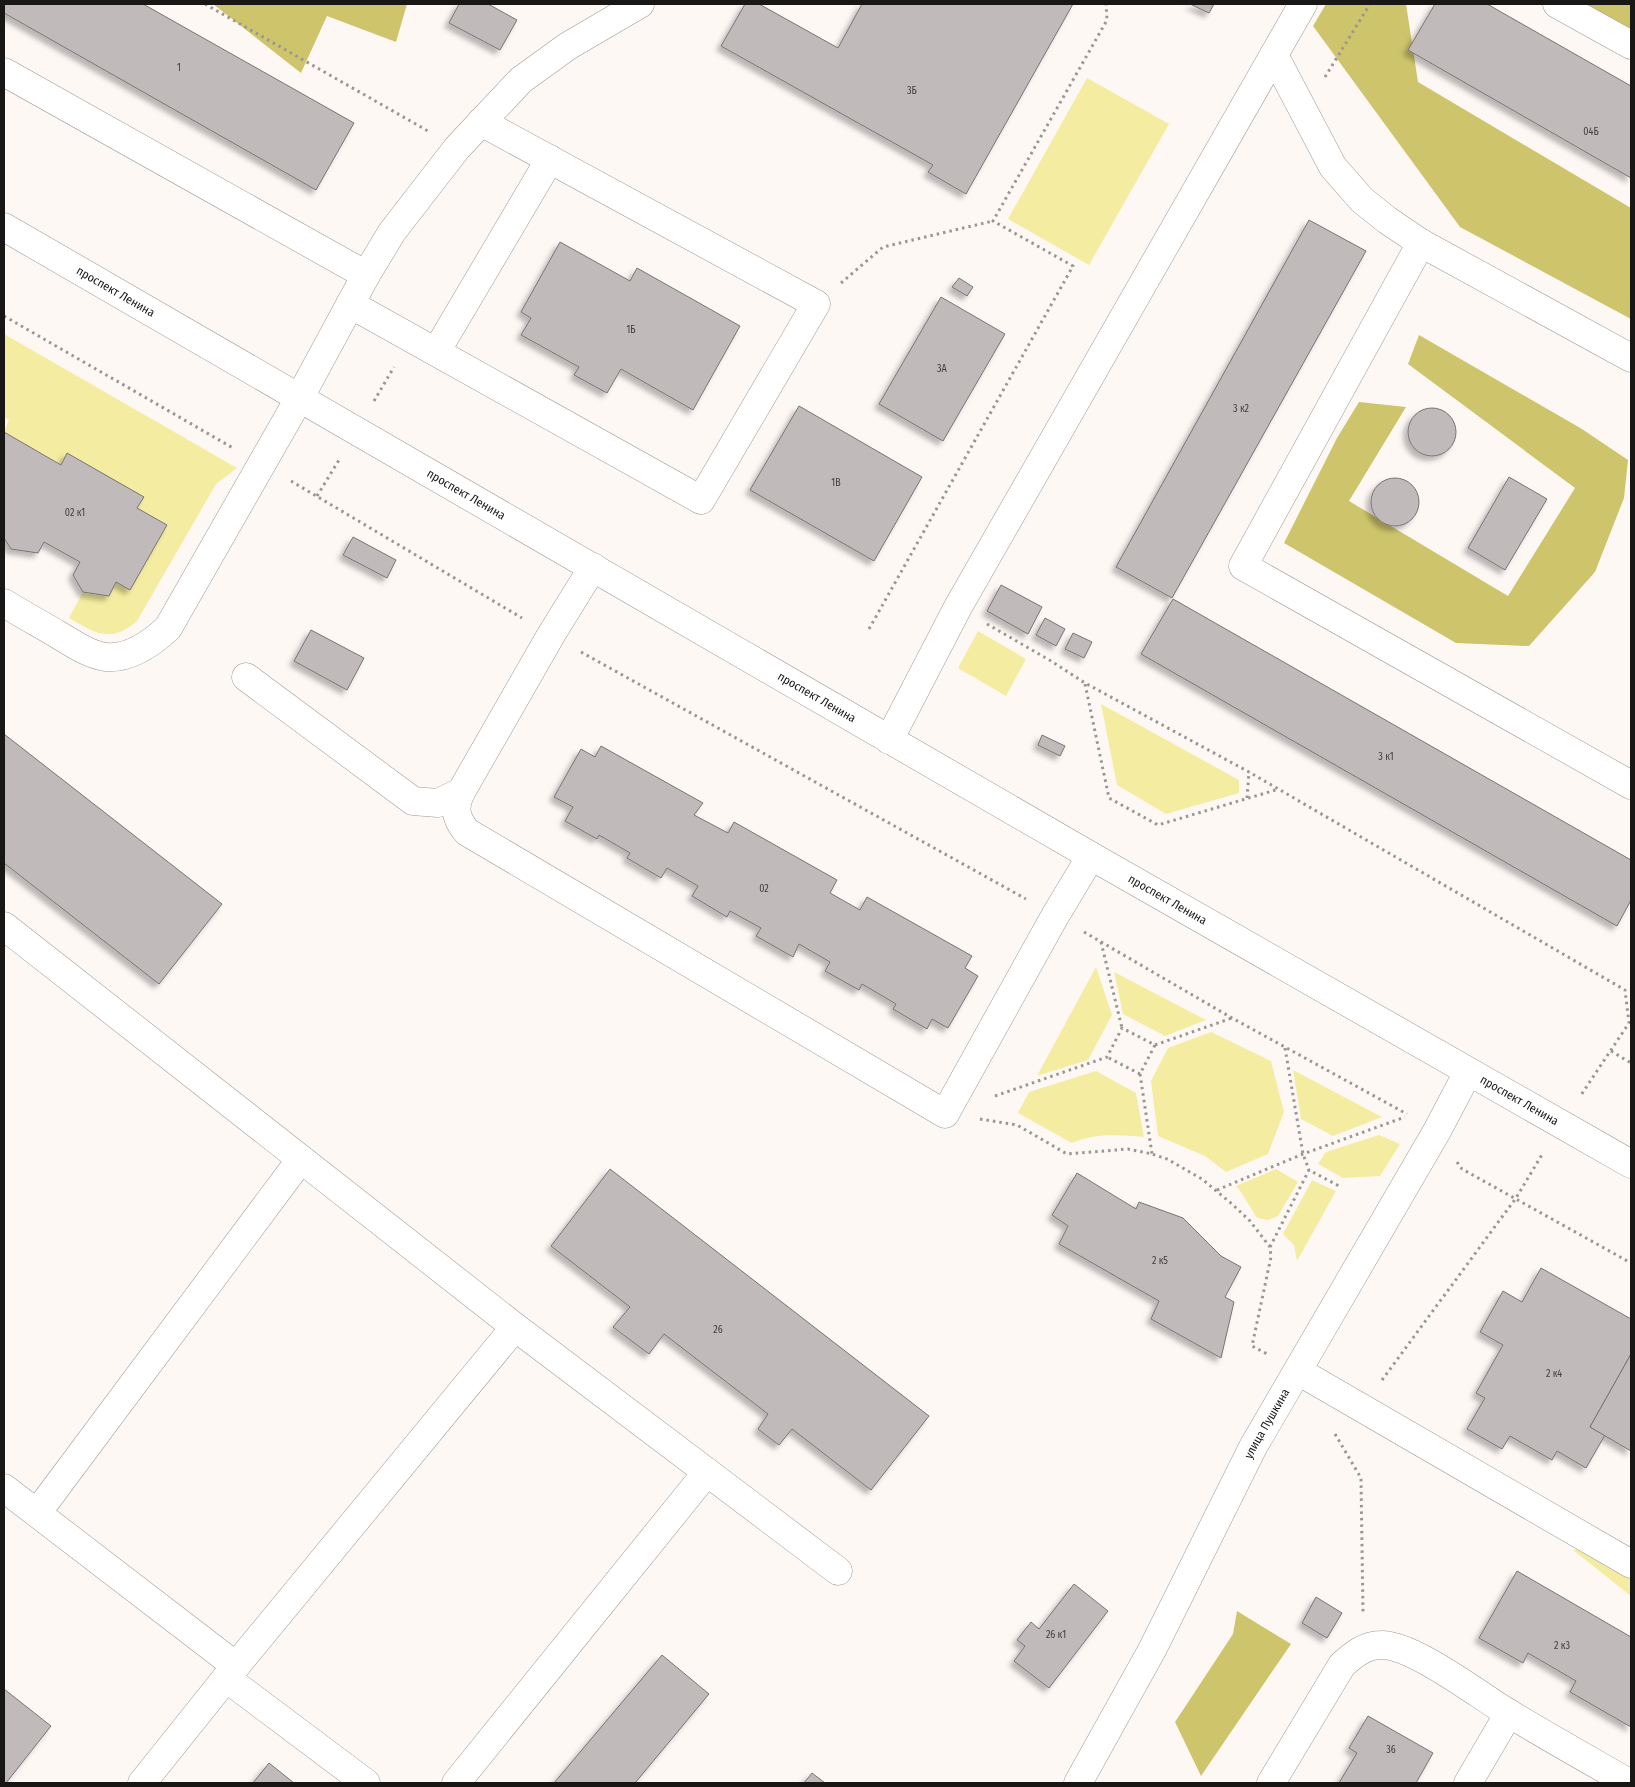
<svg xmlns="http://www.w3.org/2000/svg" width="1635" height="1787" viewBox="0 0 1635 1787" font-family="'Fira Sans Condensed',sans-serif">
<defs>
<filter id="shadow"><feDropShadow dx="-4.5" dy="4.5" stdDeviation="2.5" flood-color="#0004"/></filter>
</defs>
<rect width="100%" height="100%" fill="#fef8f5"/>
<g fill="#f4eca1">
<polygon points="1087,78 1169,124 1089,265 1008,219"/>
<path d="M4,334L237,468L216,484L137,621C111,644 95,633 69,618L83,592L109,596L116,582L130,590L167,525L137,508L67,454L61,465L4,432L9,420L4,417Z"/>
<polygon points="978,631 1026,659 1006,696 958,668"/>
<polygon points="1101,704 1239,780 1239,793 1166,814 1117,785"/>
<polygon points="1096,967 1112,1015 1088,1060 1037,1076"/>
<polygon points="1114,972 1206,1020 1165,1036 1123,1014"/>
<polygon points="1211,1032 1271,1061 1284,1112 1268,1154 1226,1172 1205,1156 1158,1136 1151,1081 1168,1048"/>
<polygon points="1293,1070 1382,1117 1333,1136 1301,1119"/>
<path d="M1096,1071L1136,1093L1144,1137C1118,1135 1096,1133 1072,1143L1018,1113L1029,1092Z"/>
<polygon points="1379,1135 1400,1144 1380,1176 1343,1178 1318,1164 1326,1152"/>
<polygon points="1276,1169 1298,1182 1278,1216 1268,1220 1257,1218 1241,1192 1236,1186"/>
<polygon points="1312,1180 1336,1191 1297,1261 1294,1245 1283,1234"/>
<polygon points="1586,1548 1631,1577 1631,1596 1573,1550"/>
</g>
<g fill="#cec46b">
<polygon points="213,4 407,4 396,42 327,16 301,73"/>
<polygon points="1326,4 1406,4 1418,82 1631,208 1631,319 1460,227 1313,26"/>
<polygon points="1542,4 1631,4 1631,51"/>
<polygon points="1419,335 1582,429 1628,460 1624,498 1595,572 1529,646 1456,643 1284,543 1337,438 1359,402 1406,407 1349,501 1508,596 1575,488 1408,364"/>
<polygon points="1237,1611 1291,1644 1201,1776 1175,1722 1233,1634"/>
</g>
<g fill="#c1babb" stroke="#797374" filter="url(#shadow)">
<polygon points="4,4 143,4 354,123 316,190 4,13"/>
<polygon points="459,4 488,4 517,20 500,50 449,23"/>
<polygon points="745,4 759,4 838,48 862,4 1073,4 966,194 928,172 933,165 721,46"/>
<polygon points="1190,4 1214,4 1209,13"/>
<polygon points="1435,4 1487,4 1631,86 1631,178 1408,50"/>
<polygon points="1309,220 1366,251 1172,598 1116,567"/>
<polygon points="560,242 630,281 637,268 740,326 693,410 621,369 607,393 574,375 579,367 521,335 531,318 521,312"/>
<polygon points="959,278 973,287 967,296 952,287"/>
<polygon points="941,297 1005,334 943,441 879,404"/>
<polygon points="799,406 922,477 874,561 750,490"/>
<circle cx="1432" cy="432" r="24"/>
<polygon points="4,432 61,465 67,453 144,497 137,508 167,525 130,590 116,582 109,596 83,592 73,575 80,562 44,542 38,553 11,549 4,538"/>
<polygon points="1509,477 1547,499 1505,570 1468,548"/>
<circle cx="1395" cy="502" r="24"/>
<polygon points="353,537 396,560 387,578 343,555"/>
<polygon points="1001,585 1042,607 1028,634 987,611"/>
<polygon points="1173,599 1631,860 1631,900 1617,926 1141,654"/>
<polygon points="1045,618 1065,629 1056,646 1036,635"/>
<polygon points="311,630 364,658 347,690 294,661"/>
<polygon points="1073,633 1092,642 1084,658 1065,649"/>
<polygon points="4,734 222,904 159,984 4,863"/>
<polygon points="1042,735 1065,746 1060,756 1038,745"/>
<polygon points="601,746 703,803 694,815 728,833 734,822 837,880 830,893 860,910 867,897 972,956 965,968 978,976 948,1028 932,1019 927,1029 893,1009 896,1004 862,984 859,990 825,971 830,962 799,944 793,957 756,936 761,928 730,911 727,917 692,896 698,886 667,868 661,878 627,858 630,853 599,835 597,839 565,821 573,807 554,797 581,749 595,757"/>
<polygon points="610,1169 929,1416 871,1490 792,1429 779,1445 758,1429 768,1414 664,1334 649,1354 613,1327 630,1307 551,1246"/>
<polygon points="1077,1173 1136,1209 1139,1202 1183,1218 1221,1256 1241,1267 1225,1297 1234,1302 1221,1358 1151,1319 1159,1301 1059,1244 1068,1226 1052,1215"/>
<polygon points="1541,1268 1631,1319 1631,1354 1590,1427 1605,1435 1586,1468 1557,1451 1552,1460 1510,1436 1502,1449 1467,1429 1485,1398 1476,1393 1503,1345 1480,1332 1503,1291 1522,1302"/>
<polygon points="1631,1354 1631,1451 1590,1427"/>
<polygon points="1517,1571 1631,1637 1631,1727 1570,1692 1576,1681 1528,1653 1523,1663 1479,1638"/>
<polygon points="1074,1584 1108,1611 1049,1688 1014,1661 1025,1646 1017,1640 1031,1622 1039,1629"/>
<polygon points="1316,1597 1342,1613 1327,1638 1302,1623"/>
<polygon points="662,1655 709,1694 635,1783 554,1783"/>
<polygon points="4,1689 51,1726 6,1783 4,1783"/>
<polygon points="1368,1716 1433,1753 1416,1783 1339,1783 1357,1753 1349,1748"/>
<polygon points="269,1763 294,1783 253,1783"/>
<polygon points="812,1773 825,1783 804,1783"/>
</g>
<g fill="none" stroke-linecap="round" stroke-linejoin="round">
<g stroke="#9f9996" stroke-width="29">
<g id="minor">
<polyline points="1557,4 1631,45"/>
<polyline points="1274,55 1333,167 1362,200 1387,220 1421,243 1631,358"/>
<polyline points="4,72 366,275"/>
<polyline points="1421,243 1243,566 1631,785"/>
<polyline points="350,304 701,500 816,304 481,122"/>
<polyline points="436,352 550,159"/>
<path d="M593,567L551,635L461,792C453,808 456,819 467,832L945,1114L1055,916L1091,856"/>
<path d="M4,603C22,614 40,624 57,634C72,643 89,655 106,657C130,659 152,643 168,628L300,397L366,275L392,232L457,148L521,80L568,46L640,4"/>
<polyline points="246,677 413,801 438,803 461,792"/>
<polyline points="889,740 958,607 1303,4"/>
<polyline points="4,926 515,1327 838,1571"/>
<polyline points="1298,1371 1631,1564"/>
<polyline points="4,1488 236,1666"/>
<polyline points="37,1513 301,1159"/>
<polyline points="226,1678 366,1783"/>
<polyline points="142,1783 226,1678 515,1327"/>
<polyline points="456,1783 707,1472"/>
<path id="s1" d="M1078,1783L1152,1650L1253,1447L1437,1131L1468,1072"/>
<path d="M1271,1783L1342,1665C1353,1655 1365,1645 1381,1645C1413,1644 1481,1697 1510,1714C1550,1738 1589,1760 1629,1783"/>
<polyline points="1468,1783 1509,1713"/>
</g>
</g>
<g stroke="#9f9996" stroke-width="29">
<g id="major">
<path id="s2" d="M4,227L1091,856L1631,1164"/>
</g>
</g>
<g stroke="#9b9694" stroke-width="3" stroke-dasharray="2.5 4" stroke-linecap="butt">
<polyline points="205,4 428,131"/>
<polyline points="1325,77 1370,4"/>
<polyline points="841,283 883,247 993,221"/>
<polyline points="4,316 233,448"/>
<polyline points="374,401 394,367"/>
<polyline points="291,481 522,618"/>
<polyline points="317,496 339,460"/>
<polyline points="987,624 1051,661 1085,683 1249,772 1625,990 1629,1023 1581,1095"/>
<polyline points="869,629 1073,266 993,221 1107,20 1106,4"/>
<polyline points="581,652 1026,899"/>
<polyline points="1085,684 1109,798 1158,825 1279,789"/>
<polyline points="1247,798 1249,772"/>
<polyline points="1084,932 1232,1018 1407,1114"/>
<polyline points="1101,942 1122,1028"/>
<polyline points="1155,1045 1232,1018"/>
<polyline points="1285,1048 1303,1154 1309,1170"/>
<polyline points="1611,1051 1631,1063"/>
<polyline points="1140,1074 1152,1154"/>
<polyline points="995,1096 1107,1057 1122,1028 1155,1045 1140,1074 1107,1057"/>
<polyline points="980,1119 1017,1125 1067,1154 1128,1149 1152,1154 1167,1159 1202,1179 1232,1204 1250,1221 1270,1247 1271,1257 1252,1346 1269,1355"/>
<polyline points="1457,1162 1462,1169 1631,1263"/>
<polyline points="1217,1190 1303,1154 1405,1117"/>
<polyline points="1270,1247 1309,1170 1339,1186"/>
<polyline points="1382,1380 1516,1198 1543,1153"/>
<polyline points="1335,1434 1361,1478 1363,1613"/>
</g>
<use href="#minor" stroke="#fff" stroke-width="28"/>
<use href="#major" stroke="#fff" stroke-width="28"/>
</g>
<g text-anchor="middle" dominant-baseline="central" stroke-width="4" stroke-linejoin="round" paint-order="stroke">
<g font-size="10" fill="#43403f">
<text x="179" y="68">1</text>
<text x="912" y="91">3Б</text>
<text x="1591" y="132">04Б</text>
<text x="631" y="330">1Б</text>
<text x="942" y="369">3А</text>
<text x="1241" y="409">3 к2</text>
<text x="836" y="483">1В</text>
<text x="75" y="513">02 к1</text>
<text x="1386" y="757">3 к1</text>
<text x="764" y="889">02</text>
<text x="1160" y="1261">2 к5</text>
<text x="718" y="1330">26</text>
<text x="1554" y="1374">2 к4</text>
<text x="1056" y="1635">26 к1</text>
<text x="1562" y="1646">2 к3</text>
<text x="1391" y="1750">36</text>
</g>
<g font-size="12" fill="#191716" stroke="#fef8f5">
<text stroke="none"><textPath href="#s2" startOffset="129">проспект Ленина</textPath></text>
<text stroke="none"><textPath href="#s2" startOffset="534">проспект Ленина</textPath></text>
<text stroke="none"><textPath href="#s2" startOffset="939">проспект Ленина</textPath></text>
<text stroke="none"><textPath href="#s2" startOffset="1344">проспект Ленина</textPath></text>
<text stroke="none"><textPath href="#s2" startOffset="1749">проспект Ленина</textPath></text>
<text stroke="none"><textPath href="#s1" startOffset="406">улица Пушкина</textPath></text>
</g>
</g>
<rect width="1635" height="1787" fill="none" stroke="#191716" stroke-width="10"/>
</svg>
